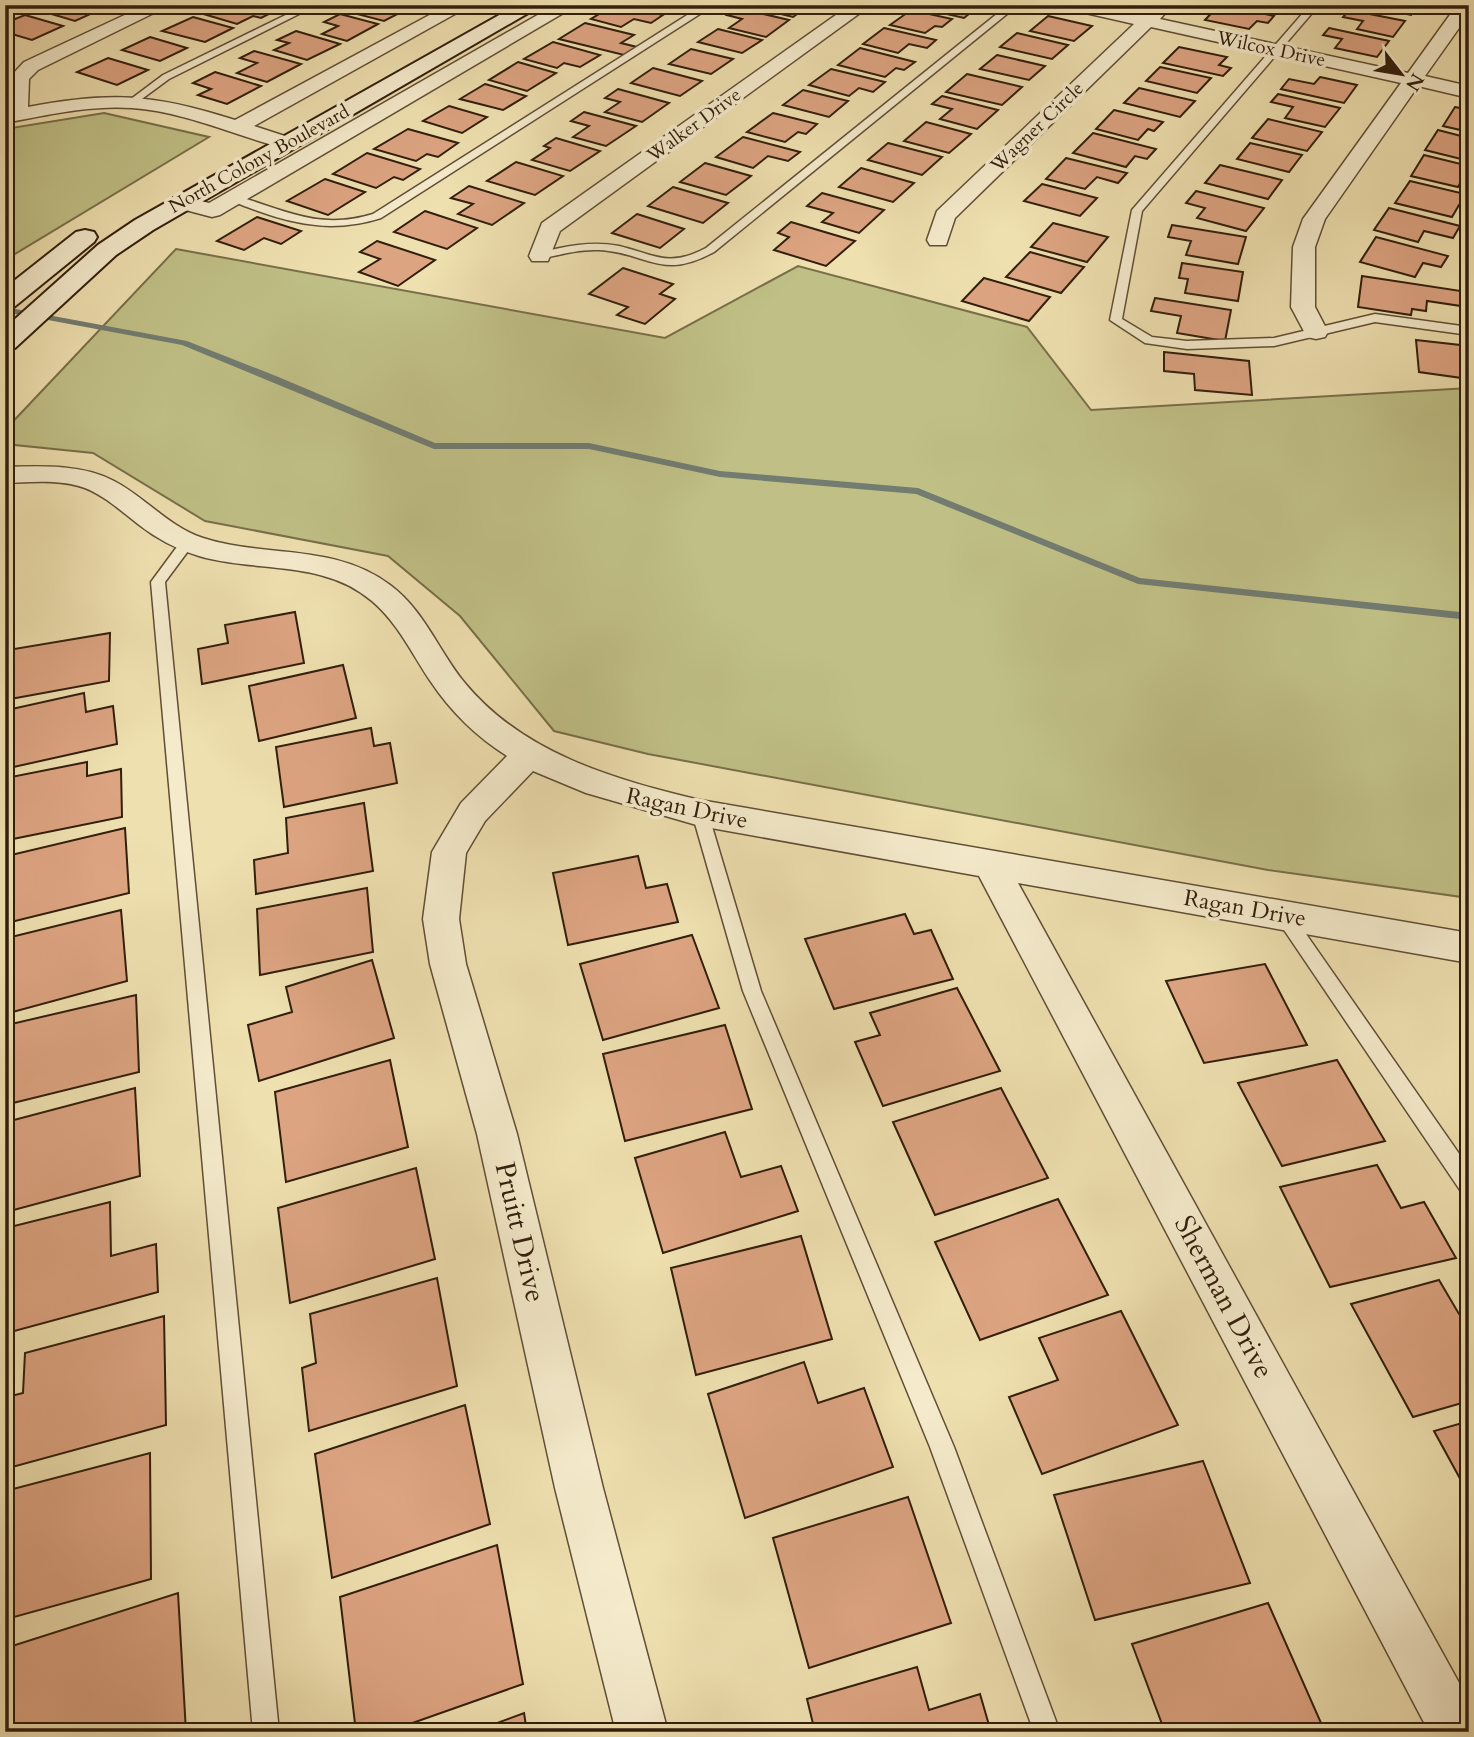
<svg xmlns="http://www.w3.org/2000/svg" width="1474" height="1737" viewBox="0 0 1474 1737" font-family="Cardo,serif">
<rect width="100%" height="100%" fill="#efe0b0"/>
<filter id="stains"><feTurbulence type="fractalNoise" baseFrequency=".00286" numOctaves="4"/><feColorMatrix values="0 0 0 0 .2 0 0 0 0 .09 0 0 0 0 .02 0 0 0 .5 -.17"/></filter>
<radialGradient id="worn" r=".72"><stop offset=".6" stop-color="#630" stop-opacity="0"/><stop offset="1" stop-color="#630" stop-opacity=".3"/></radialGradient>
<g fill="#c0c086" stroke="#786f49" stroke-width="2">
<polygon points="104,113 209,137 5,260 5,129"/>
<polygon points="176,249 665,338 798,266 1027,327 1091,410 1469,388 1469,898 1268,870 648,754 554,731 460,616 388,556 205,521 93,453 5,444 5,430"/>
</g>
<g fill="none" stroke-linecap="round" stroke-linejoin="round">
<polygon fill="#727c71" fill-rule="evenodd" points="5,307 187,341 276,376 435,443 589,443 720,471 918,488 1140,578 1469,613 1469,620 1138,584 916,494 720,477 589,449 434,449 182,345 5,312"/>
</g>
<g fill="#dda482" stroke="#311e0c" stroke-width="2">
<polygon points="49,5 99,5 106,7 75,21 38,10"/>
<polygon points="217,5 261,5 277,10 261,18 253,16 237,24 200,13"/>
<polygon points="367,5 411,5 413,6 384,21 353,13"/>
<polygon points="614,5 621,5 663,15 651,23 634,19 621,27 591,19"/>
<polygon points="754,5 810,5 793,17 752,7"/>
<polygon points="917,5 980,5 964,18 916,7"/>
<polygon points="1219,5 1222,5 1274,16 1268,23 1257,21 1249,29 1205,20"/>
<polygon points="1364,5 1418,5 1411,15"/>
<polygon points="738,8 789,20 766,37 729,28 742,19 727,15"/>
<polygon points="911,10 952,19 942,27 935,26 925,33 890,25"/>
<polygon points="1349,10 1405,21 1393,37 1357,29 1363,21 1343,17"/>
<polygon points="340,14 378,24 347,41 322,34 338,26 324,22"/>
<polygon points="25,15 63,26 32,40 5,32 5,23"/>
<polygon points="1048,16 1092,26 1074,41 1030,31"/>
<polygon points="193,17 233,28 205,42 162,31"/>
<polygon points="585,23 634,35 621,43 637,47 624,55 559,39"/>
<polygon points="884,28 936,40 927,48 909,44 898,53 863,44"/>
<polygon points="1329,28 1389,41 1377,57 1335,48 1342,39 1323,35"/>
<polygon points="718,29 762,40 742,53 698,42"/>
<polygon points="296,31 340,44 307,60 274,50 289,43 277,40"/>
<polygon points="1017,33 1068,45 1052,59 1000,47"/>
<polygon points="150,37 187,48 160,61 122,50"/>
<polygon points="553,42 600,55 580,67 564,63 557,68 524,59"/>
<polygon points="1179,47 1227,57 1219,65 1231,68 1223,76 1163,63"/>
<polygon points="860,48 915,62 904,70 896,68 885,77 838,65"/>
<polygon points="691,49 733,59 711,74 669,64"/>
<polygon points="254,51 301,64 267,82 237,73 257,63 240,58"/>
<polygon points="997,55 1045,66 1029,80 980,69"/>
<polygon points="108,58 148,70 117,85 77,72"/>
<polygon points="518,62 556,73 527,91 489,80"/>
<polygon points="1160,67 1211,78 1197,93 1146,81"/>
<polygon points="653,68 702,81 680,96 631,83"/>
<polygon points="831,69 885,82 873,92 859,88 849,96 809,85"/>
<polygon points="215,72 261,86 227,104 198,95 211,89 193,83"/>
<polygon points="967,74 1022,87 1002,105 946,92"/>
<polygon points="1320,77 1357,85 1344,103 1281,89 1289,79 1314,84"/>
<polygon points="485,84 526,96 503,110 460,99"/>
<polygon points="1139,88 1195,101 1180,117 1124,103"/>
<polygon points="618,89 669,103 642,122 605,112 620,102 605,98"/>
<polygon points="803,90 848,101 829,117 783,105"/>
<polygon points="1278,94 1340,108 1325,127 1285,118 1293,107 1271,102"/>
<polygon points="942,96 998,110 977,129 940,119 952,109 932,104"/>
<polygon points="449,106 487,117 462,133 423,121"/>
<polygon points="1455,107 1469,110 1469,132 1443,126"/>
<polygon points="1114,110 1163,122 1154,131 1148,129 1138,140 1096,129"/>
<polygon points="584,112 636,126 606,146 573,137 589,126 571,121"/>
<polygon points="773,113 817,124 806,134 798,132 785,142 747,132"/>
<polygon points="1268,119 1322,132 1307,151 1252,138"/>
<polygon points="926,122 971,134 949,153 904,141"/>
<polygon points="408,129 458,143 438,157 427,154 416,161 374,149"/>
<polygon points="1438,130 1469,138 1469,161 1425,150"/>
<polygon points="1093,133 1156,149 1147,159 1135,156 1126,167 1073,153"/>
<polygon points="743,137 800,152 788,161 768,156 753,168 716,157"/>
<polygon points="556,138 600,151 570,171 532,160 550,148 544,146"/>
<polygon points="888,143 942,157 922,175 868,160"/>
<polygon points="1250,143 1302,155 1289,172 1237,159"/>
<polygon points="367,153 420,169 403,180 394,177 376,188 333,174"/>
<polygon points="1424,155 1469,166 1469,177 1464,176 1458,187 1411,176"/>
<polygon points="1066,158 1127,173 1118,183 1097,177 1085,189 1046,179"/>
<polygon points="516,162 563,176 535,195 487,181"/>
<polygon points="705,163 751,176 726,195 680,182"/>
<polygon points="1220,165 1282,180 1268,199 1205,183"/>
<polygon points="861,168 914,183 893,202 839,187"/>
<polygon points="325,179 365,192 328,215 287,201"/>
<polygon points="1410,181 1469,195 1469,208 1459,205 1452,217 1395,203"/>
<polygon points="1042,184 1097,198 1080,216 1024,201"/>
<polygon points="469,186 524,203 492,225 458,214 473,204 451,198"/>
<polygon points="673,187 728,203 703,223 648,206"/>
<polygon points="1196,191 1264,208 1246,231 1197,218 1205,208 1186,203"/>
<polygon points="822,193 884,210 859,233 822,222 833,213 807,206"/>
<polygon points="1389,208 1460,226 1453,238 1424,231 1418,242 1374,230"/>
<polygon points="425,211 477,228 447,249 394,232"/>
<polygon points="637,214 684,229 660,248 612,233"/>
<polygon points="257,217 301,231 281,244 264,238 244,250 217,241"/>
<polygon points="791,222 855,241 826,266 774,250 789,237 778,233"/>
<polygon points="1053,223 1108,237 1087,262 1031,247"/>
<polygon points="1172,225 1246,237 1238,264 1186,255 1191,241 1168,237"/>
<polygon points="1376,237 1448,256 1441,267 1423,263 1415,277 1360,262"/>
<polygon points="377,241 435,260 398,286 359,272 380,259 360,252"/>
<polygon points="1030,252 1084,267 1061,293 1006,277"/>
<polygon points="1182,263 1243,272 1238,301 1185,293 1188,279 1179,278"/>
<polygon points="623,268 673,284 660,294 675,299 645,324 617,315 628,307 589,294"/>
<polygon points="1362,276 1461,291 1461,306 1427,301 1426,311 1412,309 1411,315 1358,307"/>
<polygon points="984,278 1050,297 1029,321 962,301"/>
<polygon points="1155,298 1231,310 1225,341 1177,333 1181,316 1151,311"/>
<polygon points="1416,340 1469,346 1469,379 1419,372"/>
<polygon points="1164,352 1249,361 1252,395 1195,390 1194,374 1164,371"/>
<polygon points="295,612 304,663 202,684 198,649 228,643 225,625"/>
<polygon points="110,633 109,681 5,700 8,650"/>
<polygon points="343,665 356,718 259,741 249,686"/>
<polygon points="84,693 86,712 113,706 117,744 9,768 7,710"/>
<polygon points="371,728 374,746 390,743 397,783 284,807 276,747"/>
<polygon points="87,762 87,776 121,769 122,817 8,840 11,777"/>
<polygon points="364,803 373,871 256,894 254,860 288,853 286,818"/>
<polygon points="125,828 129,893 11,922 11,855"/>
<polygon points="638,856 646,888 667,884 678,922 568,945 553,873"/>
<polygon points="367,888 373,952 260,975 257,909"/>
<polygon points="121,910 127,981 9,1013 7,938"/>
<polygon points="905,914 914,934 931,930 953,979 834,1009 805,939"/>
<polygon points="692,935 719,1008 603,1040 580,964"/>
<polygon points="372,960 394,1038 259,1081 248,1025 292,1012 286,987"/>
<polygon points="1265,964 1307,1045 1204,1063 1166,981"/>
<polygon points="957,988 1000,1071 883,1106 855,1042 880,1035 870,1013"/>
<polygon points="136,995 139,1072 5,1105 7,1025"/>
<polygon points="725,1025 752,1109 625,1141 603,1054"/>
<polygon points="390,1060 408,1147 286,1182 275,1092"/>
<polygon points="1337,1060 1385,1141 1282,1166 1238,1083"/>
<polygon points="135,1088 140,1176 10,1211 10,1121"/>
<polygon points="1001,1088 1048,1178 935,1215 893,1122"/>
<polygon points="725,1132 741,1177 781,1166 798,1211 663,1253 635,1158"/>
<polygon points="1377,1165 1401,1208 1424,1202 1456,1258 1330,1287 1280,1187"/>
<polygon points="416,1168 435,1259 290,1303 278,1208"/>
<polygon points="1058,1199 1108,1295 980,1340 935,1242"/>
<polygon points="110,1202 111,1256 156,1244 158,1292 7,1333 10,1227"/>
<polygon points="801,1236 832,1339 696,1375 671,1268"/>
<polygon points="437,1278 457,1386 309,1431 302,1368 316,1363 310,1314"/>
<polygon points="1439,1280 1459,1314 1469,1312 1469,1401 1413,1417 1351,1304"/>
<polygon points="1121,1311 1178,1425 1042,1474 1009,1397 1058,1380 1039,1338"/>
<polygon points="164,1316 166,1425 5,1469 7,1397 23,1393 25,1353"/>
<polygon points="804,1362 818,1403 864,1388 893,1467 745,1518 708,1394"/>
<polygon points="465,1405 490,1524 332,1578 315,1454"/>
<polygon points="1469,1421 1469,1495 1434,1431"/>
<polygon points="150,1453 151,1579 7,1619 13,1489"/>
<polygon points="1203,1461 1250,1583 1095,1620 1054,1495"/>
<polygon points="908,1497 951,1623 809,1668 773,1538"/>
<polygon points="497,1545 523,1684 387,1732 356,1732 340,1597"/>
<polygon points="178,1593 186,1732 7,1732 9,1647"/>
<polygon points="1268,1603 1325,1732 1165,1732 1132,1644"/>
<polygon points="917,1667 929,1710 980,1694 991,1732 815,1732 807,1699"/>
<polygon points="524,1713 527,1732 473,1732"/>
</g>
<g fill="none" stroke-linecap="round" stroke-linejoin="round">
<g stroke="#604e35" stroke-width="3">
<g id="lane">
<polygon points="5,5 15,5 5,11"/>
<polygon points="306,5 317,5 169,79 135,104 127,102 163,75"/>
<path d="M703,5H714L381,218C337,232 300,226 258,211C248,207 236,204 228,198L233,195C284,209 318,231 373,214Z"/>
<path d="M1008,5H1018L714,252C661,281 649,253 599,250C579,249 559,255 540,259L534,256C541,251 551,250 560,248C579,244 599,242 619,246C656,255 668,268 706,248Z"/>
<polygon points="1310,5 1319,5 1142,211 1122,319 1152,337 1187,341 1274,338 1375,314 1469,327 1469,335 1375,322 1274,346 1187,349 1145,343 1110,320 1132,210"/>
<polygon points="187,538 194,543 165,582 279,1732 253,1732 151,582 182,540"/>
<polygon points="700,807 706,808 708,813 761,991 954,1447 1060,1732 1034,1732 930,1447 743,991 692,813 694,808"/>
<polygon points="1284,909 1290,911 1469,1168 1469,1195 1462,1193 1278,921 1275,916 1278,911"/>
</g>
</g>
<g stroke="#604e35" stroke-width="3">
<g id="street">
<path d="M146,5H170L38,70L29,79L28,107C111,91 154,94 235,120L448,5H471L254,126L294,139L297,143L294,147L287,149C235,136 187,112 132,108C90,105 47,115 5,123V111L10,110L9,78L24,62Z"/>
<polygon points="555,5 577,5 220,215 212,217 174,207 171,202 174,197 182,196 209,203"/>
<polygon points="850,5 871,5 560,231 548,261 532,261 529,256 542,223"/>
<polygon points="1065,5 1099,5 1144,15 1153,6 1161,5 1168,10 1160,19 1408,73 1457,5 1469,5 1469,14 1425,76 1469,86 1469,98 1418,86 1325,219 1315,247 1315,307 1328,332 1325,337 1316,339 1307,337 1291,307 1293,247 1303,219 1401,83 1151,27 955,218 946,245 930,245 927,240 937,211 1134,24 1068,9"/>
<path d="M5,467C41,466 82,464 114,481C145,497 169,527 203,538C265,558 335,543 390,585C424,610 438,650 464,682C523,754 613,779 700,800L1469,933V963L1018,883L1469,1701V1732H1429L979,876L700,826L586,793L533,771L485,821L466,853L459,919L466,964L517,1134L603,1488L668,1732H616L555,1488L477,1134L430,964L423,919L432,852L461,803L507,756C477,737 451,712 431,682C412,654 398,623 372,601C323,559 257,573 199,556C176,549 157,539 138,524C121,511 105,496 85,488C61,479 31,482 5,483Z"/>
</g>
</g>
<g stroke="#311e0c" stroke-width="4">
<g id="secondary">
<polygon points="517,5 542,5 153,230 116,255 15,348 5,350 5,328 98,245 135,220"/>
<polygon points="85,230 94,232 97,237 94,242 14,307 5,309 5,288 76,232"/>
</g>
</g>
<use href="#lane" fill="#f5ebcc" fill-rule="evenodd"/>
<use href="#street" fill="#f5ebcc" fill-rule="evenodd"/>
<use href="#secondary" fill="#f5ebcc" fill-rule="evenodd"/>
</g>
<g text-anchor="middle" dominant-baseline="central" stroke-width="7" stroke-linejoin="round" paint-order="stroke">
<g font-size="19" fill="#311e0c" stroke="#f5ebcc">
<text transform="translate(1271 49) rotate(12)">Wilcox Drive</text>
<text transform="translate(694 125) rotate(-36)">Walker Drive</text>
<text transform="translate(1037 127) rotate(-44)">Wagner Circle</text>
<text transform="translate(259 159) rotate(-29)">North Colony Boulevard</text>
</g>
<g font-size="23" fill="#311e0c" stroke="#f5ebcc">
<text transform="translate(687 808) rotate(12)">Ragan Drive</text>
<text transform="translate(1245 908) rotate(10)">Ragan Drive</text>
</g>
<g font-size="28" fill="#311e0c" stroke="#f5ebcc">
<text transform="translate(520 1232) rotate(77)">Pruitt Drive</text>
<text transform="translate(1224 1297) rotate(62)">Sherman Drive</text>
</g>
</g>
<rect width="1474" height="1737" fill="none" stroke="#efe0b0" stroke-width="28"/>
<rect x="7" y="7" width="1460" height="1723" fill="none" stroke="#311e0c" stroke-width="3.5"/>
<rect x="14" y="14" width="1446" height="1709" fill="none" stroke="#311e0c" stroke-width="2"/>
<g transform="translate(1401 74) rotate(121)" stroke="#f5ebcc" stroke-width="5" paint-order="stroke">
<path d="M0-5L12 26L0 18L-12 26Z" fill="#311e0c"/>
<text y="-10" font-size="19" font-weight="bold" text-anchor="middle" fill="#311e0c">N</text>
</g>
<rect width="100%" height="100%" filter="url(#stains)"/>
<rect width="100%" height="100%" fill="url(#worn)"/>
</svg>
